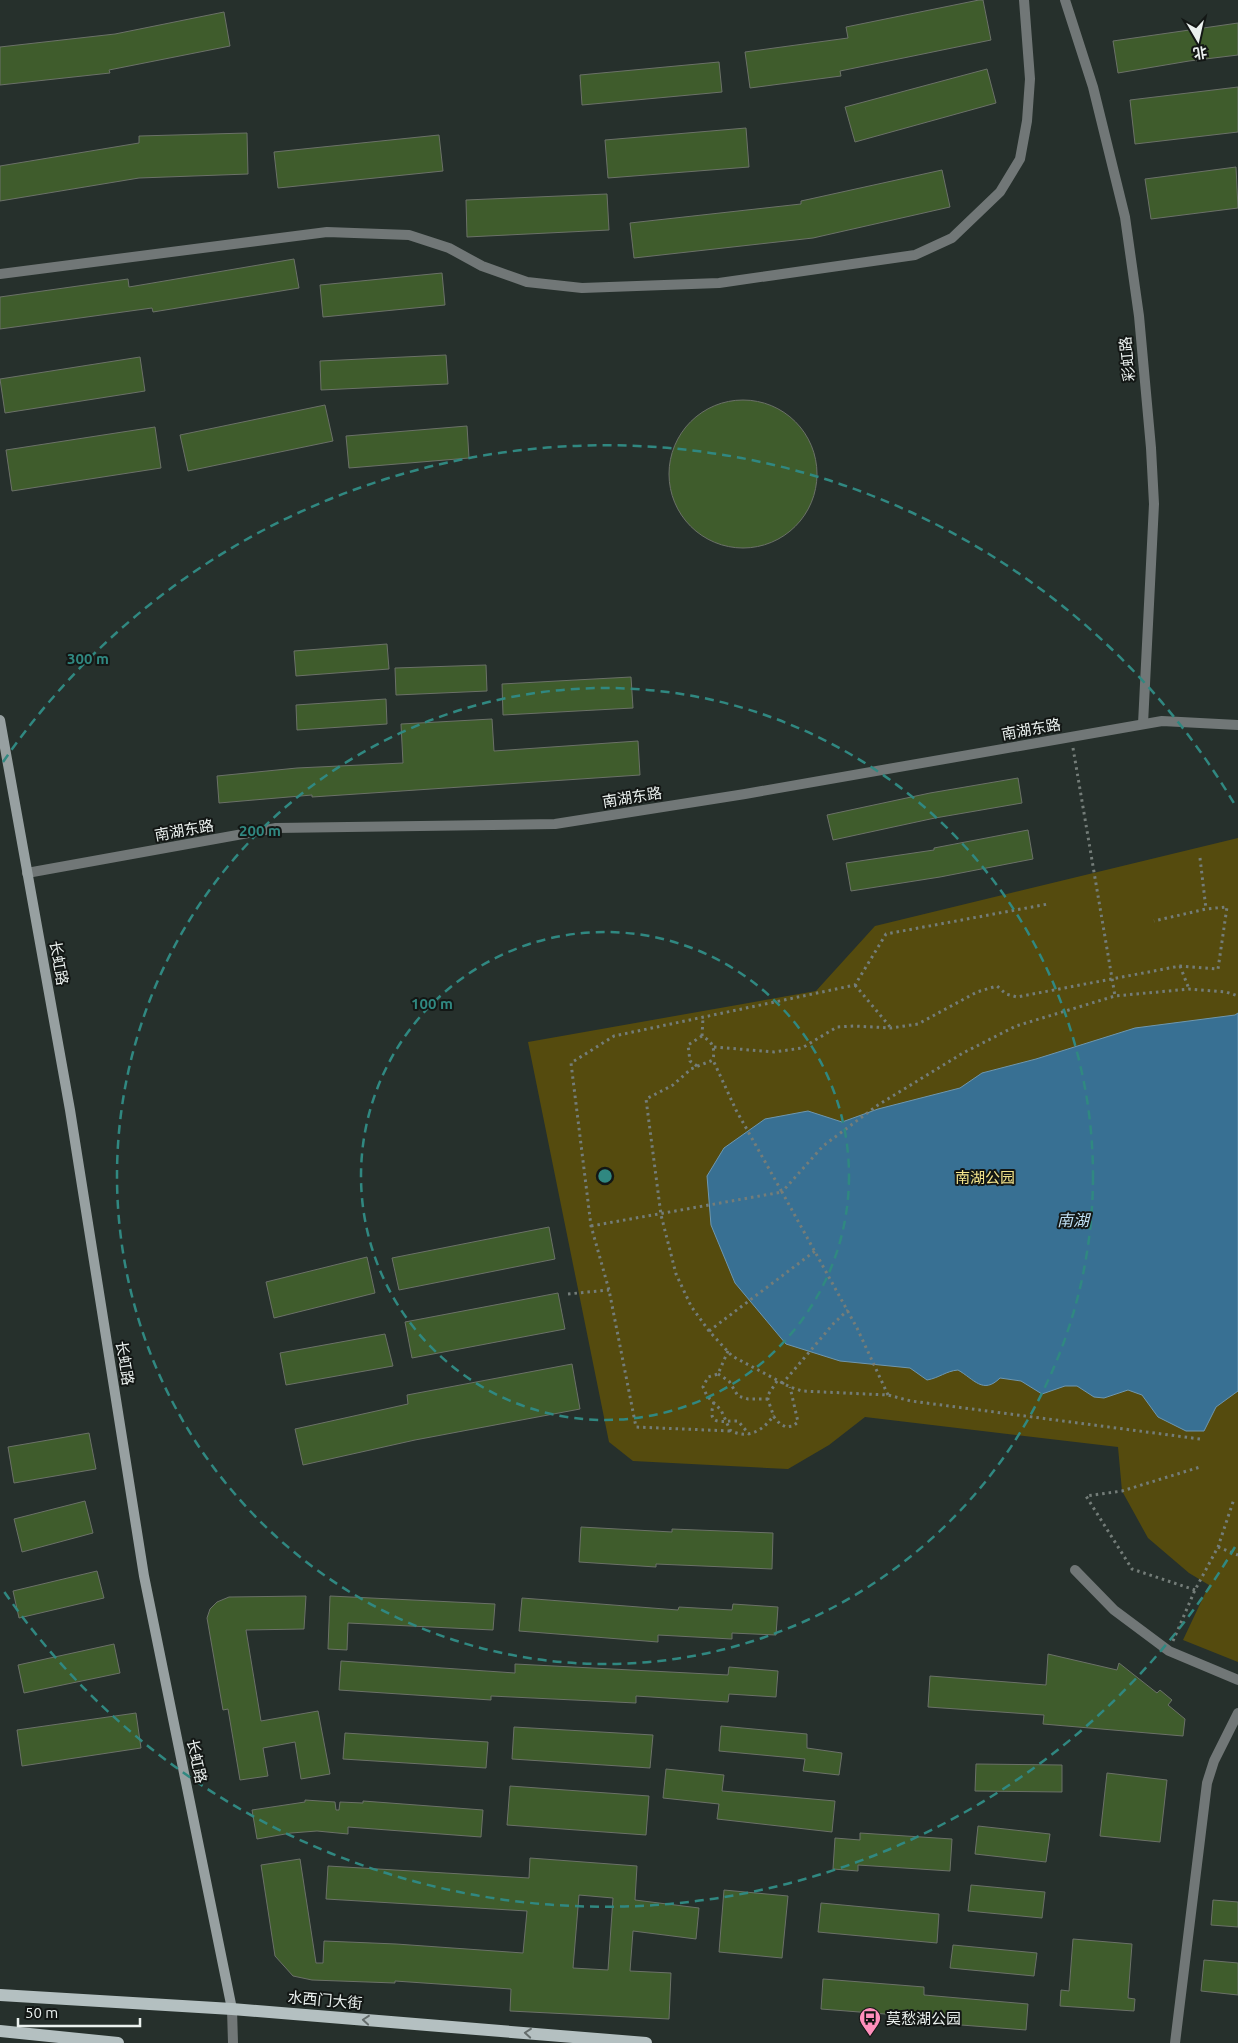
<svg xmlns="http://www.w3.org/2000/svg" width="1238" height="2043" viewBox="0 0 1238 2043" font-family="Ubuntu,'Noto Sans SC',sans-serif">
<rect width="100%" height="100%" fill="#26302c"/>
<polygon fill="#554b0e" points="1238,838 1238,1662 1183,1640 1209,1585 1189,1573 1148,1538 1122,1491 1118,1447 865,1417 829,1445 788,1469 633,1461 609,1442 528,1042 816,991 875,926"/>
<path fill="#387093" stroke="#6e97af" d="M1238,1013V1391L1216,1407L1204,1431H1186L1158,1417L1142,1395L1128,1390L1104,1398L1094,1397L1077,1386H1065L1042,1394L1021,1381L1000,1378C983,1395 974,1379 958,1370C946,1371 939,1378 927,1380L910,1368L840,1361L786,1344L735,1283L711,1225L707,1176L724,1148L765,1119L808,1111L842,1122L878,1109L960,1088L982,1073L1036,1059L1135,1028L1235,1015Z"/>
<g fill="#3f5c2c" stroke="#6b7168" fill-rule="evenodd">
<polygon points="979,0 983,0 991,40 840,71 841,76 750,88 745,52 848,38 846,27"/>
<polygon points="224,12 230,46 109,70 110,73 0,85 0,47 115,34"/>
<polygon points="1238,23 1238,55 1189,61 1118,73 1113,41"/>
<polygon points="719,62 722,92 582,105 580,75"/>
<polygon points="987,69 996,103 855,142 845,107"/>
<polygon points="1238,87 1238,132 1135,144 1130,100"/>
<polygon points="746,128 749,167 608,178 605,140"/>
<polygon points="247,133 248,174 139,178 0,201 0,166 139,143 139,136"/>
<polygon points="439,135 443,171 278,188 274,152"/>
<polygon points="1236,167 1238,208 1151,219 1145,179"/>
<polygon points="942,170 950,207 813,238 634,258 630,223 801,204 801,201"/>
<polygon points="607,194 609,230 467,237 466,200"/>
<polygon points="294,259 299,288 153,312 152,308 0,329 0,297 128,279 129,287"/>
<polygon points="442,273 445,305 323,317 320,285"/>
<polygon points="446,355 448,384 321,390 320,361"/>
<polygon points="140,357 145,391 5,413 0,379"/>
<circle cx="743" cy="474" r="74"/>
<polygon points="325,405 333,441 188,471 180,435"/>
<polygon points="467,426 469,458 349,468 346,436"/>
<polygon points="155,427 161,468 12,491 6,450"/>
<polygon points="387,644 389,669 296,676 294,651"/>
<polygon points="486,665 487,691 396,695 395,668"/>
<polygon points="631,677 633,708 503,715 502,684"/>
<polygon points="386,699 387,724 297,730 296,705"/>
<polygon points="492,719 494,751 638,741 640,775 312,797 312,795 219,803 217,776 297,768 403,763 401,724"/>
<polygon points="1018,778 1022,803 935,818 833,840 827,815 930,793"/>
<polygon points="1028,830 1033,859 940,877 851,891 846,863 934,850 934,848"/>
<polygon points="549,1227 555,1259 399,1290 392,1258"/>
<polygon points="367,1257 375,1293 274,1318 266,1282"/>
<polygon points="558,1293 565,1329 412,1358 405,1322"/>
<polygon points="385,1334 393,1366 286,1385 280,1353"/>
<polygon points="572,1364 580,1409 415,1440 303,1465 295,1429 408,1404 407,1395"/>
<polygon points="89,1433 96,1469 14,1483 8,1447"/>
<polygon points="85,1501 93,1533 22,1552 14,1519"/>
<polygon points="581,1527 672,1532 672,1529 773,1533 772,1569 656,1564 656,1567 579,1562"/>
<polygon points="97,1571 104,1598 19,1618 13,1591"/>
<polygon points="306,1596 304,1629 246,1630 261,1721 318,1711 330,1774 301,1779 295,1742 263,1748 268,1776 240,1780 228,1709 223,1710 207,1618 210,1609 217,1602 229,1597"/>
<polygon points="330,1596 495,1604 493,1630 348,1623 347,1650 328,1649"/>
<polygon points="522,1598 678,1610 679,1607 732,1610 733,1604 778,1607 776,1635 732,1633 732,1639 658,1635 658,1642 519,1631"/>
<polygon points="114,1644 120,1673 24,1693 18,1665"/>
<polygon points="1048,1654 1117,1670 1119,1663 1157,1693 1160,1690 1172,1700 1168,1705 1185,1719 1183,1736 1043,1724 1044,1715 928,1707 930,1676 1046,1685"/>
<polygon points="341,1661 515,1673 515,1664 728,1675 729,1667 778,1671 776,1697 729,1694 728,1702 636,1696 636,1703 491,1696 491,1700 339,1690"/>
<polygon points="136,1713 141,1748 22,1766 17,1730"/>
<polygon points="721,1726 807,1734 807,1748 842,1753 839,1775 803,1771 805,1759 719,1751"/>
<polygon points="514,1727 653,1735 650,1768 512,1759"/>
<polygon points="345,1733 488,1742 486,1768 343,1759"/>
<polygon points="976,1764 1062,1765 1062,1792 975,1791"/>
<polygon points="666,1769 724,1775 722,1791 835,1801 832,1832 717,1819 719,1804 663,1798"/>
<polygon points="1107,1773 1167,1780 1160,1842 1100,1836"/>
<polygon points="510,1786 649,1796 646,1835 507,1825"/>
<polygon points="305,1800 335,1802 336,1810 339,1810 340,1802 363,1803 363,1801 483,1810 481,1837 348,1827 348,1834 317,1831 291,1833 257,1839 252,1810 305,1802"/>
<polygon points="978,1826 1050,1834 1046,1862 975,1854"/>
<polygon points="860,1833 952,1839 950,1871 858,1865 858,1871 833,1869 835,1838 860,1840"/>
<path d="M530,1858L637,1866L635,1900L699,1908L696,1939L633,1931L630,1971L671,1973L669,2019L510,2011L511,1989L395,1981V1983L312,1980L293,1976L275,1956L261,1865L300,1859L316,1963H323L324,1941L396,1944L523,1953L527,1911L326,1899L328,1866L529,1878ZM579,1895L613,1898L608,1970L573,1968Z"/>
<polygon points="971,1885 1045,1892 1042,1918 968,1911"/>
<polygon points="724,1890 788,1896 782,1958 719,1952"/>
<polygon points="1213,1900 1238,1902 1238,1927 1211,1925"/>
<polygon points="821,1903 939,1914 937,1943 818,1932"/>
<polygon points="1073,1939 1132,1944 1128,1998 1135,1999 1134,2011 1060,2006 1061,1990 1069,1991"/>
<polygon points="953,1945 1037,1953 1034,1976 950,1968"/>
<polygon points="1204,1960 1238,1963 1238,1995 1201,1991"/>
<polygon points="823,1979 924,1987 924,1995 1028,2004 1026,2030 935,2023 936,2018 821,2009"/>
</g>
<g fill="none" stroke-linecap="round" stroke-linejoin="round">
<g stroke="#747d79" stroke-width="3" stroke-dasharray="2.5 4" stroke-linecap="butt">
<polyline points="1073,748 1115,996"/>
<polyline points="1200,858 1206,909"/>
<polyline points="1180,966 1189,989"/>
<polyline points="855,985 891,1028"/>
<polyline points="702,1036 703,1018"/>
<polyline points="714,1047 774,1052 802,1048 837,1027 854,1026 891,1028 918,1024 977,992 997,986 1006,994 1017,997 1180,966 1218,969 1227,907 1206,909 1154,921"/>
<path d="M697,1066L690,1061L688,1045L702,1036C713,1042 715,1048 713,1060"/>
<polyline points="591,1226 782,1192 736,1110 713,1060 691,1069 673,1085 646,1099 661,1215 676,1274 691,1306 709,1331 732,1356 790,1387 802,1391 888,1395 911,1401 1200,1439"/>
<polyline points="568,1294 609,1290"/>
<polyline points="709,1331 815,1251"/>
<path d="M728,1351L718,1374L708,1377L703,1387L707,1396L721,1410L730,1430C747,1440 763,1431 774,1415"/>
<polyline points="718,1374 729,1381 738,1396 748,1399 768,1399"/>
<polyline points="777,1381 768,1395 768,1400 774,1417 780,1424 786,1427 793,1426 798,1422 790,1387"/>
<polyline points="782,1384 834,1323 848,1310"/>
<polyline points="888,1395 857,1328 782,1192 823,1146 878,1105 963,1053 1016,1026 1115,996 1189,989 1226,992 1238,996"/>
<path d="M714,1402C706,1428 722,1420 738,1421L749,1434"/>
<polyline points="730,1431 636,1427 609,1290 591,1226 571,1063 614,1036 855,985 886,934 1048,904"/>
<polyline points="1218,1547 1238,1555"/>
<polyline points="1195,1590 1132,1569 1086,1496 1122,1491 1200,1467"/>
<polyline points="1173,1641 1195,1590 1218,1547 1234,1499"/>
</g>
<g stroke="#717777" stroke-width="10">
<polyline points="0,274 327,232 409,235 449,248 482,266 527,282 582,288 719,283 915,255 952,238 1000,192 1020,159 1027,121 1030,79 1024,0"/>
<polyline points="1075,1570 1114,1610 1169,1651 1238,1680"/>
</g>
<g stroke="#717777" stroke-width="10">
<polyline points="1065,0 1093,87 1125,217 1139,316 1151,448 1154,504 1143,724"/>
<polyline points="27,873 276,828 555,824 745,794 1162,721 1238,725"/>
<polyline points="232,2009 233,2043"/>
<polyline points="1175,2043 1207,1783 1214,1761 1238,1713"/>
</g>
<polyline stroke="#97a0a1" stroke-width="10" points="0,720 70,1110 144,1576 232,2009"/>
<g stroke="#b4c0c1" stroke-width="12">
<polyline points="0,1995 232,2009 646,2043"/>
<polyline points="0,2031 118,2043"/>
</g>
</g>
<defs><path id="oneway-chevron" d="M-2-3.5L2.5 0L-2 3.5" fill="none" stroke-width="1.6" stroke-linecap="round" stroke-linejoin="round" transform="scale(1.25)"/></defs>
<g stroke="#646c6b">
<use href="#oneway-chevron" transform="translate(366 2020) rotate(-175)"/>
<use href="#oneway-chevron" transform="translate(528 2033) rotate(-175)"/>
</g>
<g fill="none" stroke="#308881" stroke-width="2.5" stroke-dasharray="9 6">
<circle cx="605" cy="1176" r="244"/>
<circle cx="605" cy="1176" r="488"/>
<path d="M1235 1547A731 731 0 0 1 3 1590M3 762A731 731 0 0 1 1235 805"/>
</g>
<defs>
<g id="bus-pin" transform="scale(1.125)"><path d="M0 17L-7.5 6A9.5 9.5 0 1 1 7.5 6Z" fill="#ff8ebb" stroke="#131715"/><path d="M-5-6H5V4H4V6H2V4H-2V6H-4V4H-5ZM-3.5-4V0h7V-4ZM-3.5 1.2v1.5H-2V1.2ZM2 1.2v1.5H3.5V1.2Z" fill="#111"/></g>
</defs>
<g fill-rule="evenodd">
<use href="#bus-pin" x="870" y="2018"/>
</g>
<g text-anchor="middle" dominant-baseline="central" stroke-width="4" stroke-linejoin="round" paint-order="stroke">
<g font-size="15" fill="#ebf1ef" stroke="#131715">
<text transform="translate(1127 359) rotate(-95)">彩虹路</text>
<text transform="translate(1031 729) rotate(-10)">南湖东路</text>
<text transform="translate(632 797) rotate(-9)">南湖东路</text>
<text transform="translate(184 830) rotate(-10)">南湖东路</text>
<text transform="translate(59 963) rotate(80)">长虹路</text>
<text transform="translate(125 1363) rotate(81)">长虹路</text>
<text transform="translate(197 1761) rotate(78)">长虹路</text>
<text transform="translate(325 2000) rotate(5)">水西门大街</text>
</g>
<g font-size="15" fill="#f5e68d" stroke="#131715">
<text x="985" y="1177">南湖公园</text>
</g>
<g font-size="15" fill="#ebf1ef" stroke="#131715" text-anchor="start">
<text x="886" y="2018">莫愁湖公园</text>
</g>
<g font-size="16" font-style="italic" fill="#c0e0f5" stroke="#131715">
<text x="1073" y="1220">南湖</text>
</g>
</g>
<circle cx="605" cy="1176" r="8" fill="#308881" stroke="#131715" stroke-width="2.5"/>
<g font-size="15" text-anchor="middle" font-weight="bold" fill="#308881" stroke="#131715" stroke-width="4" stroke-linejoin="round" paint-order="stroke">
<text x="88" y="664">300 m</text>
<text x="260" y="836">200 m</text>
<text x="432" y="1009">100 m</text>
</g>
<g transform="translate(1198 40) rotate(171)" stroke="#131715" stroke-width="4" paint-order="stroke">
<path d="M0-4L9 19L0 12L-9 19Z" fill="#ebf1ef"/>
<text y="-8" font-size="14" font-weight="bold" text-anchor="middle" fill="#ebf1ef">北</text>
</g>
<path d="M18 2018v8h122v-8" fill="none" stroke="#ebf1ef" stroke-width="2.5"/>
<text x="25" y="2018" font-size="15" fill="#ebf1ef" stroke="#131715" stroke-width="4" paint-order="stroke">50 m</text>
</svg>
